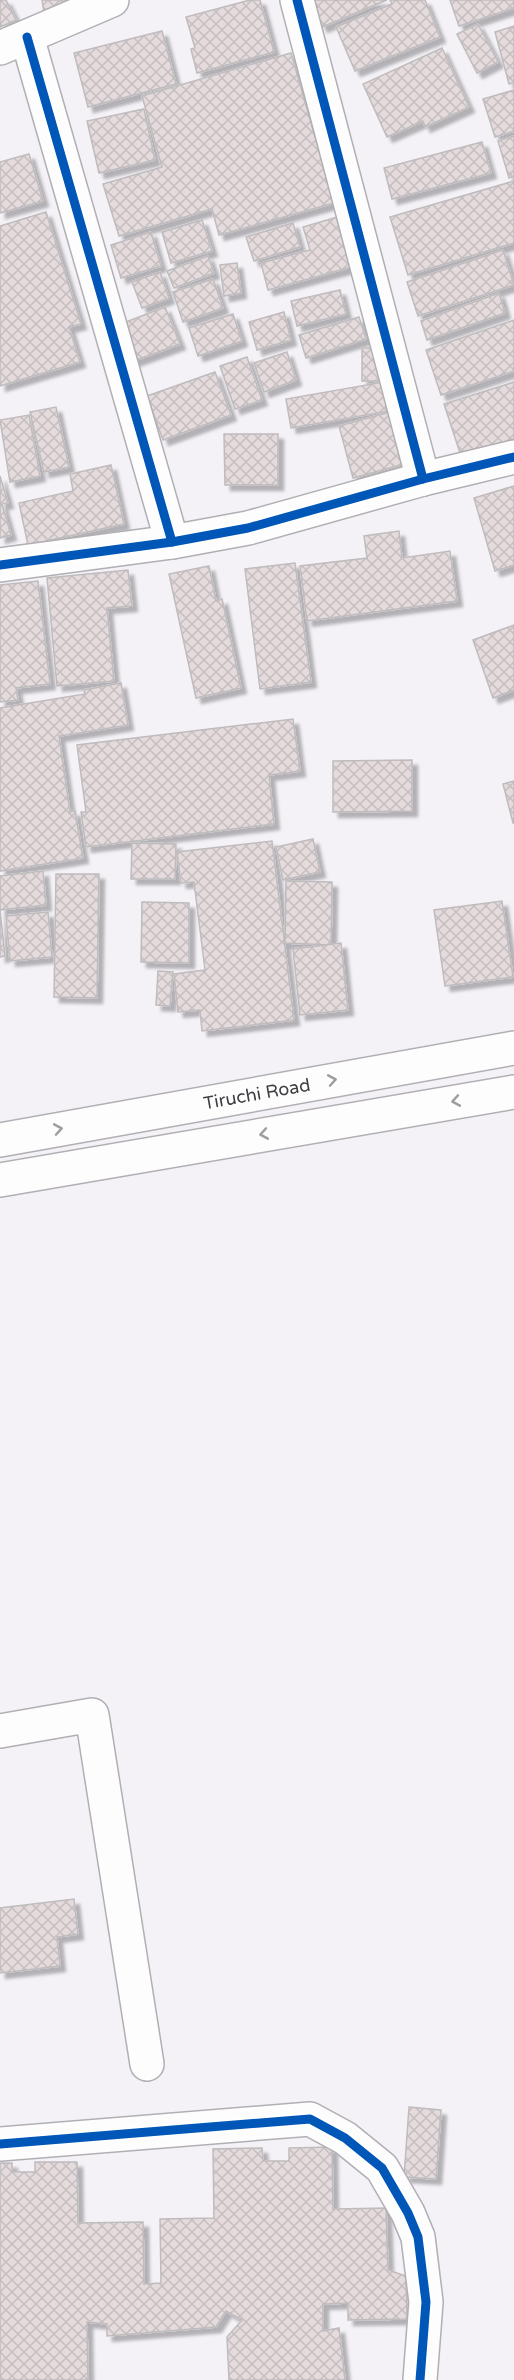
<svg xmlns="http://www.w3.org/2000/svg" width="514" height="2380" viewBox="0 0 514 2380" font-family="'Varela Round',sans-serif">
<defs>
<pattern id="building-cross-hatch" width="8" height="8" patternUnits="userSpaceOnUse" patternTransform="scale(1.5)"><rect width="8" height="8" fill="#e5dbdc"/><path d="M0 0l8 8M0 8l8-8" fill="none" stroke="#c5bdbe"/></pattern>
<filter id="shadow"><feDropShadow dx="5.5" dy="5.5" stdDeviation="1.5" flood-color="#0004"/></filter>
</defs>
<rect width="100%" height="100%" fill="#f4f2f7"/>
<g fill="url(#building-cross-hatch)" stroke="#bfbcbe" stroke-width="1.5" filter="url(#shadow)">
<polygon points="0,0 6,0 16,20 0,27"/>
<polygon points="42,0 76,0 44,13"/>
<polygon points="250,0 260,0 274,52 197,73 191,49 195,48 186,17"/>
<polygon points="310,0 387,0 322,27"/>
<polygon points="390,0 425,0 440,37 355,71 336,27 392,4"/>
<polygon points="450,0 514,0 514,8 459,26"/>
<polygon points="478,24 498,62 477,73 457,34"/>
<polygon points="514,26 514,82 509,84 495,32"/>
<polygon points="162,31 176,84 88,107 74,53"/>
<polygon points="442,48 469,107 425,127 423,121 387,137 363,84"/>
<polygon points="291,53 334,203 219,235 212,209 119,236 103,184 162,167 142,96"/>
<polygon points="514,90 514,131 495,137 483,99"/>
<polygon points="144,109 155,160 99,173 87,121"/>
<polygon points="514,136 514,176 509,178 498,141"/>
<polygon points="482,142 491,173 392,199 384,168"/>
<polygon points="29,154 43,201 0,213 0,162"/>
<polygon points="514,181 514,243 408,275 390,217"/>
<polygon points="46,212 81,324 69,327 80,362 0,386 0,226"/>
<polygon points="341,216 355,266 268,290 261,263 310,250 303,227"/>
<polygon points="202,220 212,251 171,263 162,232"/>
<polygon points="293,223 300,247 254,261 246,237"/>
<polygon points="151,232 161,266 121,278 111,245"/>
<polygon points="503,250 514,285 418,316 407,282"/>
<polygon points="208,256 214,273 174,288 167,271"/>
<polygon points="237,263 241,293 224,296 220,265"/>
<polygon points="160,272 169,298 142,308 132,282"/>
<polygon points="213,279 223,308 183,322 173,292"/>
<polygon points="340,290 346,314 297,326 291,301"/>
<polygon points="499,293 505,313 427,340 421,321"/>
<polygon points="165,307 180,344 128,363 113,327"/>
<polygon points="284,312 291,340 257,350 249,322"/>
<polygon points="233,314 242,341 198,356 189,328"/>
<polygon points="359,317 366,339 306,358 299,335"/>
<polygon points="514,320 514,371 441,395 426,350"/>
<rect x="362" y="348" width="17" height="33"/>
<polygon points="287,352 296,380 264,392 254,363"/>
<polygon points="247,357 262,400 235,409 220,366"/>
<polygon points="215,372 231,415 163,440 147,396"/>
<polygon points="389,381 395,410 291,428 286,399"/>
<polygon points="514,382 514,439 461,456 444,404"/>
<polygon points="56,407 69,467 44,472 30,412"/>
<polygon points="390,412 404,464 353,478 339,426"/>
<polygon points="29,415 40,476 10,482 0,420"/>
<polygon points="224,434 278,434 278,485 225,485"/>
<polygon points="111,465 124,524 28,545 19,503 73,491 70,474"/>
<polygon points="0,476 8,503 2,504 11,535 0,538"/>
<polygon points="514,486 514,565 495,571 474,498"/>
<polygon points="399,531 402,558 450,551 457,601 307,621 300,566 367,558 364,536"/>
<polygon points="295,563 311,682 260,689 245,569"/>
<polygon points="209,566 216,601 222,599 241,688 196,698 169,574"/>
<polygon points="128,570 132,606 107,608 114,681 57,686 47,578"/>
<polygon points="38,581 50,684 16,688 18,700 0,702 0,585"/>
<polygon points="514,625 514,690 493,698 473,640"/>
<polygon points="121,683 128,725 59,736 70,812 75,811 83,858 0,871 0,708 85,694 84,690"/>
<polygon points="293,719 300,771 269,775 274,824 86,847 81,812 86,812 77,745"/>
<polygon points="412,760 412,811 333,812 333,761"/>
<polygon points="514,781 514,823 513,823 503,784"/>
<polygon points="313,839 320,872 283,880 276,847"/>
<polygon points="272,841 294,1020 202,1031 200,1010 178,1012 174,974 205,970 194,882 181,883 177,852"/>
<polygon points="132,843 176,844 175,879 131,879"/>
<polygon points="43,871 46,905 0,910 5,956 0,957 0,876"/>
<polygon points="56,874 99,874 97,998 54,997"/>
<polygon points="286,881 332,882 331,945 285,943"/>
<polygon points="502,901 513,977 445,986 434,910"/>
<polygon points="142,902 189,903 189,963 141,962"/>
<polygon points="48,912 52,957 10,961 6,916"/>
<polygon points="341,943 348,1010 300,1015 293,949"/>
<polygon points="158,971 173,972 170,1006 156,1005"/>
<polygon points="74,1899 78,1934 57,1937 60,1966 0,1973 0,1908"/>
<polygon points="409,2107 441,2110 436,2179 404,2177"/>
<polygon points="332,2147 333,2209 386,2208 388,2270 406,2276 407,2319 348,2320 348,2303 323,2304 323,2331 339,2328 345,2380 229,2380 227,2337 242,2320 226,2311 216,2327 107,2336 107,2324 87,2322 88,2380 0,2380 0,2163 12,2163 12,2172 35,2172 35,2162 77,2162 78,2223 143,2222 144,2284 161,2283 160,2219 214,2218 213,2149 262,2148 263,2161 289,2161 289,2148"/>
</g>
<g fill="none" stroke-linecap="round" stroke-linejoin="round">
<g stroke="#b1afb3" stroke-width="36">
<g id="street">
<polyline points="297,0 423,479"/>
<polyline points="27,37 172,542"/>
<polyline points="0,48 112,0"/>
<polyline points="0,565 172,542 248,528 423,479 514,457"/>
<polyline points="0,1731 92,1715 147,2064"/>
<polyline points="0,2144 310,2119 345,2138 382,2168 408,2213 418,2237 426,2302 420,2380"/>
</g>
</g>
<g stroke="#b1afb3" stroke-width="36">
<g id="highway">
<path id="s1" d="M0,1140L514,1048"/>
<polyline points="0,1180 514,1092"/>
</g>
</g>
<use href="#street" stroke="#fdfdfe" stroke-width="33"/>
<use href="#highway" stroke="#fdfdfe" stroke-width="33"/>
<g stroke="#fff" stroke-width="13">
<g id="cycleway">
<polyline points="297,0 423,479"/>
<polyline points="27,37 172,542"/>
<polyline points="0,565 172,542 248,528 423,479 514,457"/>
<polyline points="0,2144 310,2119 345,2138 382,2168 408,2213 418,2237 426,2302 420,2380"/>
</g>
</g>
<use href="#cycleway" stroke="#0057b8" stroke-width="9"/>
</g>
<defs><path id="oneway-chevron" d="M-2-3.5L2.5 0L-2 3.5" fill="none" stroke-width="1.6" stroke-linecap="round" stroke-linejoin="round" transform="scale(1.5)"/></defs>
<g stroke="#9d9c9f">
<use href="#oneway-chevron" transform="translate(332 1080) rotate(-10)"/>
<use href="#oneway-chevron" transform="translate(456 1101) rotate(170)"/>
<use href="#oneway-chevron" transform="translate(58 1129) rotate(-10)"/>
<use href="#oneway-chevron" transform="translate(264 1134) rotate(170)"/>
</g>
<g text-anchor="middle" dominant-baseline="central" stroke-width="4.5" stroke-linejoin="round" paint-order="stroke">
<g font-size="18" fill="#3d3c40" stroke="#fff">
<text stroke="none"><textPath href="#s1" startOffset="261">Tiruchi Road</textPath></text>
</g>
</g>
</svg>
